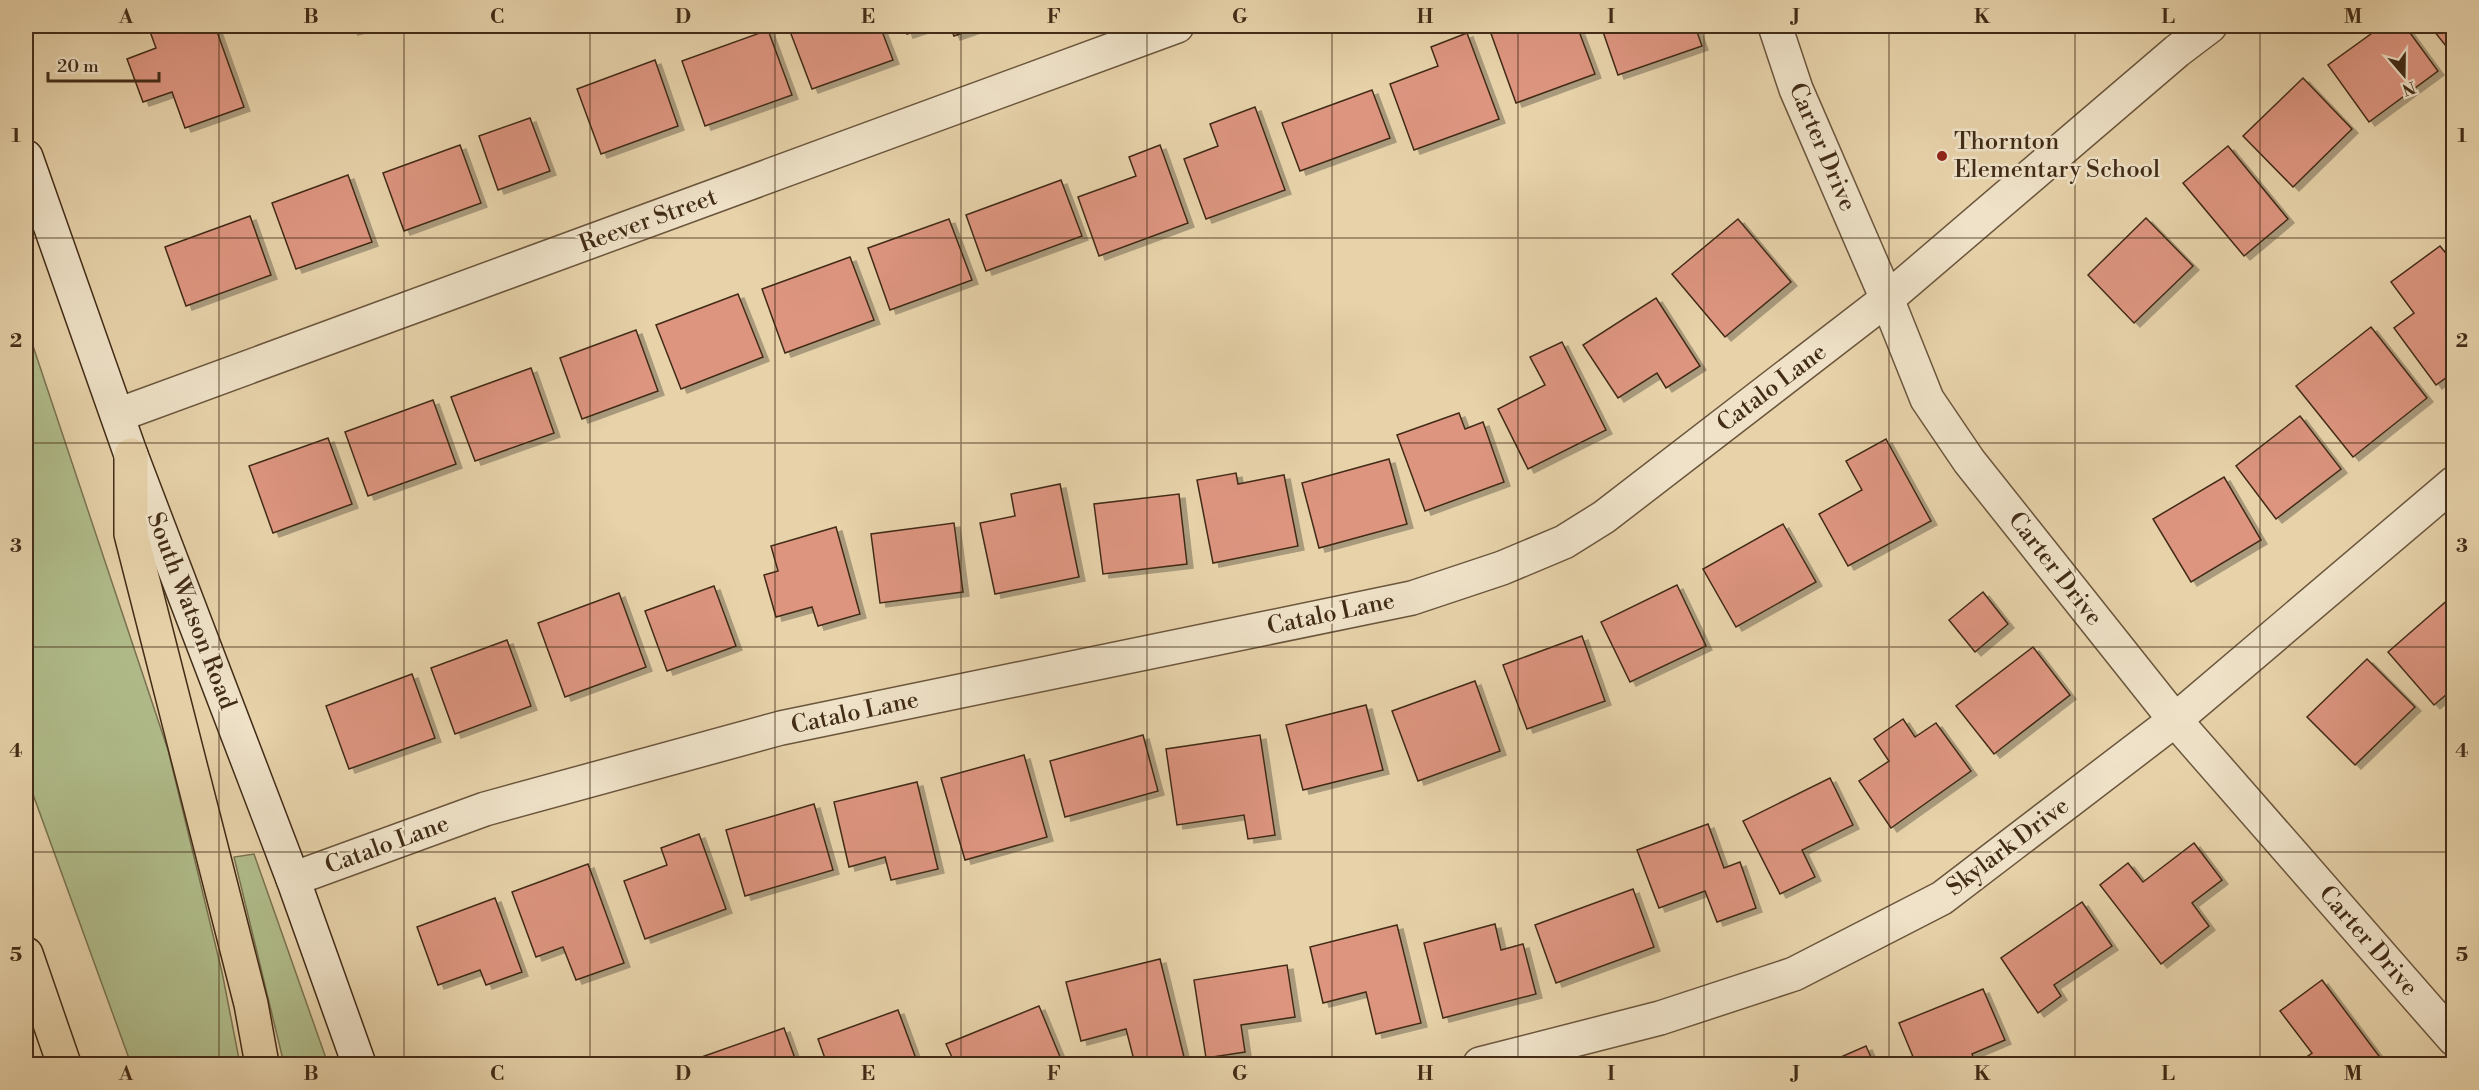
<svg xmlns="http://www.w3.org/2000/svg" width="2479" height="1090" viewBox="0 0 2479 1090" font-family="'Libre Bodoni',serif">
<defs>
<filter id="shadow"><feDropShadow dx="6" dy="4" stdDeviation="0" flood-color="#0004"/></filter>
</defs>
<rect width="100%" height="100%" fill="#e7d2aa"/>
<filter id="stains"><feTurbulence type="fractalNoise" baseFrequency=".00333" numOctaves="4"/><feColorMatrix values="0 0 0 0 .2 0 0 0 0 .09 0 0 0 0 .02 0 0 0 .5 -.17"/></filter>
<radialGradient id="worn" r=".72"><stop offset=".6" stop-color="#630" stop-opacity="0"/><stop offset="1" stop-color="#630" stop-opacity=".3"/></radialGradient>
<g fill="#b1bd8c" stroke="#7a7452" stroke-width="1.5">
<polygon points="26,325 168,750 222,972 240,1064 131,1064 26,775"/>
<polygon points="254,854 328,1064 284,1064 234,857"/>
</g>
<g fill="#dd9580" stroke="#422c17" stroke-width="1.5" filter="url(#shadow)">
<polygon points="148,26 215,26 244,107 185,128 172,92 143,102 127,59 156,48"/>
<polygon points="350,26 369,26 352,31"/>
<polygon points="788,26 880,26 893,60 812,89"/>
<polygon points="904,26 931,26 907,34"/>
<polygon points="950,26 983,26 954,36"/>
<polygon points="1496,26 1577,26 1595,74 1516,103 1489,28"/>
<polygon points="1601,26 1695,26 1702,46 1618,75"/>
<polygon points="2382,26 2405,26 2438,71 2369,122 2328,65"/>
<polygon points="2430,26 2454,26 2454,48 2450,51"/>
<polygon points="768,30 792,95 705,126 682,61"/>
<polygon points="1467,33 1499,119 1414,150 1390,84 1438,66 1431,47"/>
<polygon points="655,60 678,126 601,154 577,89"/>
<polygon points="2303,78 2352,129 2293,187 2243,136"/>
<polygon points="1372,90 1390,138 1300,171 1282,123"/>
<polygon points="1255,107 1285,190 1206,219 1184,159 1218,146 1210,124"/>
<polygon points="530,118 550,171 498,190 479,136"/>
<polygon points="460,145 481,203 404,231 383,173"/>
<polygon points="1160,145 1188,223 1099,256 1078,197 1136,176 1129,157"/>
<polygon points="2228,146 2288,219 2244,256 2183,183"/>
<polygon points="348,175 372,242 296,269 272,203"/>
<polygon points="1061,180 1082,236 986,271 966,215"/>
<polygon points="250,216 271,275 186,306 165,247"/>
<polygon points="2146,218 2193,266 2134,323 2088,275"/>
<polygon points="949,219 972,280 890,310 868,248"/>
<polygon points="1738,219 1791,282 1725,337 1672,274"/>
<polygon points="2440,246 2454,263 2454,372 2436,385 2394,328 2414,313 2391,282"/>
<polygon points="850,257 874,320 785,353 762,289"/>
<polygon points="738,294 763,357 681,389 656,325"/>
<polygon points="1656,298 1700,366 1666,388 1657,373 1618,398 1583,345"/>
<polygon points="2371,327 2427,398 2353,457 2296,386"/>
<polygon points="636,330 658,391 582,419 560,358"/>
<polygon points="1562,342 1606,430 1528,469 1498,409 1545,385 1530,357"/>
<polygon points="531,368 554,433 475,461 451,397"/>
<polygon points="433,400 456,464 368,496 345,432"/>
<polygon points="1459,413 1465,429 1483,422 1504,482 1425,511 1397,435"/>
<polygon points="2300,416 2341,469 2276,519 2236,466"/>
<polygon points="328,438 352,504 273,533 249,466"/>
<polygon points="1886,439 1931,521 1848,566 1819,514 1862,490 1846,461"/>
<polygon points="1389,459 1407,524 1319,548 1302,483"/>
<polygon points="1236,473 1238,484 1284,475 1298,546 1213,563 1197,480"/>
<polygon points="2224,477 2261,540 2191,582 2153,519"/>
<polygon points="1060,484 1079,577 995,594 980,523 1015,516 1011,494"/>
<polygon points="1179,494 1187,564 1103,574 1094,504"/>
<polygon points="954,523 963,592 880,603 871,534"/>
<polygon points="1783,524 1816,582 1736,627 1703,569"/>
<polygon points="836,527 860,614 818,626 812,607 776,617 764,575 778,571 771,546"/>
<polygon points="1677,585 1706,646 1630,682 1601,622"/>
<polygon points="714,586 736,646 667,671 645,611"/>
<polygon points="1983,592 2008,624 1975,652 1949,620"/>
<polygon points="619,593 646,667 565,697 538,623"/>
<polygon points="2450,598 2454,601 2454,688 2434,705 2388,652"/>
<polygon points="1582,636 1605,701 1527,729 1503,665"/>
<polygon points="507,640 531,706 455,734 431,668"/>
<polygon points="2033,647 2070,695 1994,754 1956,706"/>
<polygon points="2367,659 2415,707 2355,765 2307,717"/>
<polygon points="412,674 435,738 349,769 326,706"/>
<polygon points="1475,681 1500,751 1418,781 1392,711"/>
<polygon points="1366,705 1383,770 1303,790 1286,725"/>
<polygon points="1903,719 1915,737 1936,723 1971,771 1891,828 1859,781 1889,761 1874,739"/>
<polygon points="1143,735 1158,791 1065,817 1050,761"/>
<polygon points="1260,735 1275,835 1248,839 1244,815 1177,825 1166,749"/>
<polygon points="1024,755 1047,837 965,860 941,778"/>
<polygon points="1830,778 1853,825 1802,850 1815,877 1780,894 1743,821"/>
<polygon points="917,782 938,869 891,880 885,857 849,867 834,802"/>
<polygon points="814,804 833,870 745,896 726,830"/>
<polygon points="1708,824 1724,868 1740,862 1756,908 1717,922 1705,891 1659,908 1637,850"/>
<polygon points="699,834 726,909 645,939 624,881 667,865 661,848"/>
<polygon points="2194,843 2222,880 2192,903 2209,926 2161,964 2100,885 2128,863 2143,882"/>
<polygon points="588,864 624,963 576,980 563,947 536,957 512,892"/>
<polygon points="1633,889 1654,947 1556,983 1535,925"/>
<polygon points="495,898 522,972 486,985 480,970 438,985 417,927"/>
<polygon points="2082,902 2112,946 2054,985 2061,996 2038,1013 2001,958"/>
<polygon points="1495,924 1501,950 1523,944 1536,994 1443,1018 1424,943"/>
<polygon points="1397,925 1421,1023 1376,1034 1366,992 1323,1003 1310,947"/>
<polygon points="1160,959 1184,1057 1151,1064 1135,1064 1126,1029 1081,1041 1066,982"/>
<polygon points="1287,965 1295,1017 1241,1025 1245,1052 1206,1058 1194,980"/>
<polygon points="2322,980 2385,1064 2297,1064 2312,1053 2280,1011"/>
<polygon points="1983,989 2005,1040 1972,1054 1976,1064 1916,1064 1899,1023"/>
<polygon points="1039,1006 1063,1064 955,1064 946,1044"/>
<polygon points="898,1010 918,1064 827,1064 818,1039"/>
<polygon points="784,1028 797,1064 698,1064 696,1059"/>
<polygon points="1866,1046 1874,1064 1825,1064"/>
</g>
<g fill="none" stroke-linecap="round" stroke-linejoin="round">
<g stroke="#6b563c" stroke-width="36">
<g id="minor">
<polyline points="118,415 1177,26"/>
<polyline points="293,879 485,809 781,728 1412,598 1502,568 1564,542 1604,517 1887,299 2177,51 2210,26"/>
<polyline points="1480,1064 1660,1018 1794,974 1942,898 2175,720 2454,483"/>
</g>
</g>
<g stroke="#6b563c" stroke-width="36">
<polyline id="tertiary" points="1775,26 1796,89 1887,299 1927,399 1969,461 2175,720 2454,1039"/>
</g>
<g stroke="#422c17" stroke-width="36">
<polyline id="secondary" points="26,157 131,455 293,879 359,1064"/>
</g>
<g stroke="#422c17" stroke-width="36">
<g id="motorway">
<polyline points="131,455 131,534 251,1004 262,1064"/>
<polyline points="26,954 64,1064"/>
</g>
</g>
<use href="#minor" stroke="#efe2c8" stroke-width="33"/>
<use href="#tertiary" stroke="#efe2c8" stroke-width="33"/>
<use href="#secondary" stroke="#efe2c8" stroke-width="33"/>
<use href="#motorway" stroke="#e7d2aa" stroke-width="33"/>
</g>
<path fill="none" stroke="#422c17" stroke-width="1.5" stroke-opacity="0.55" d="M219,26V1064M404,26V1064M590,26V1064M775,26V1064M961,26V1064M1147,26V1064M1332,26V1064M1518,26V1064M1704,26V1064M1889,26V1064M2075,26V1064M2260,26V1064M26,238H2454M26,443H2454M26,647H2454M26,852H2454"/>
<circle fill="#8f2418" stroke="#efe2c8" stroke-width="2" cx="1942" cy="156" r="6"/>
<g text-anchor="middle" dominant-baseline="central" stroke-width="5" stroke-linejoin="round" paint-order="stroke">
<g font-size="24" fill="#422c17" stroke="#efe2c8" text-anchor="start">
<text x="1954" y="142">Thornton<tspan x="1954" dy="28">Elementary School</tspan></text>
</g>
<g font-size="24" fill="#422c17" stroke="#efe2c8">
<text transform="translate(1822 147) rotate(67)">Carter Drive</text>
<text transform="translate(648 221) rotate(-20)">Reever Street</text>
<text transform="translate(1772 388) rotate(-37)">Catalo Lane</text>
<text transform="translate(2055 569) rotate(52)">Carter Drive</text>
<text transform="translate(191 611) rotate(69)">South Watson Road</text>
<text transform="translate(1331 614) rotate(-12)">Catalo Lane</text>
<text transform="translate(855 713) rotate(-12)">Catalo Lane</text>
<text transform="translate(387 845) rotate(-20)">Catalo Lane</text>
<text transform="translate(2008 847) rotate(-37)">Skylark Drive</text>
<text transform="translate(2368 941) rotate(49)">Carter Drive</text>
</g>
</g>
<rect width="2479" height="1090" fill="none" stroke="#e7d2aa" stroke-width="66"/>
<g transform="translate(2404 75) rotate(160)" stroke="#efe2c8" stroke-width="4.5" paint-order="stroke">
<path d="M0-4.5L10 22L0 15L-10 22Z" fill="#422c17"/>
<text y="-9" font-size="16" font-weight="bold" text-anchor="middle" fill="#422c17">N</text>
</g>
<path d="M48 72v9h111v-9" fill="none" stroke="#422c17" stroke-width="3"/>
<text x="57" y="72" font-size="18" fill="#422c17" stroke="#efe2c8" stroke-width="4.5" paint-order="stroke">20 m</text>
<rect x="33" y="33" width="2413" height="1024" fill="none" stroke="#422c17" stroke-width="2"/>
<g font-size="20" text-anchor="middle" font-weight="bold" fill="#422c17">
<text x="126" y="23">A</text>
<text x="311" y="23">B</text>
<text x="497" y="23">C</text>
<text x="683" y="23">D</text>
<text x="868" y="23">E</text>
<text x="1054" y="23">F</text>
<text x="1240" y="23">G</text>
<text x="1425" y="23">H</text>
<text x="1611" y="23">I</text>
<text x="1796" y="23">J</text>
<text x="1982" y="23">K</text>
<text x="2168" y="23">L</text>
<text x="2353" y="23">M</text>
<text x="16" y="142">1</text>
<text x="2462" y="142">1</text>
<text x="16" y="347">2</text>
<text x="2462" y="347">2</text>
<text x="16" y="552">3</text>
<text x="2462" y="552">3</text>
<text x="16" y="757">4</text>
<text x="2462" y="757">4</text>
<text x="16" y="961">5</text>
<text x="2462" y="961">5</text>
<text x="126" y="1080">A</text>
<text x="311" y="1080">B</text>
<text x="497" y="1080">C</text>
<text x="683" y="1080">D</text>
<text x="868" y="1080">E</text>
<text x="1054" y="1080">F</text>
<text x="1240" y="1080">G</text>
<text x="1425" y="1080">H</text>
<text x="1611" y="1080">I</text>
<text x="1796" y="1080">J</text>
<text x="1982" y="1080">K</text>
<text x="2168" y="1080">L</text>
<text x="2353" y="1080">M</text>
</g>
<rect width="100%" height="100%" filter="url(#stains)"/>
<rect width="100%" height="100%" fill="url(#worn)"/>
</svg>
